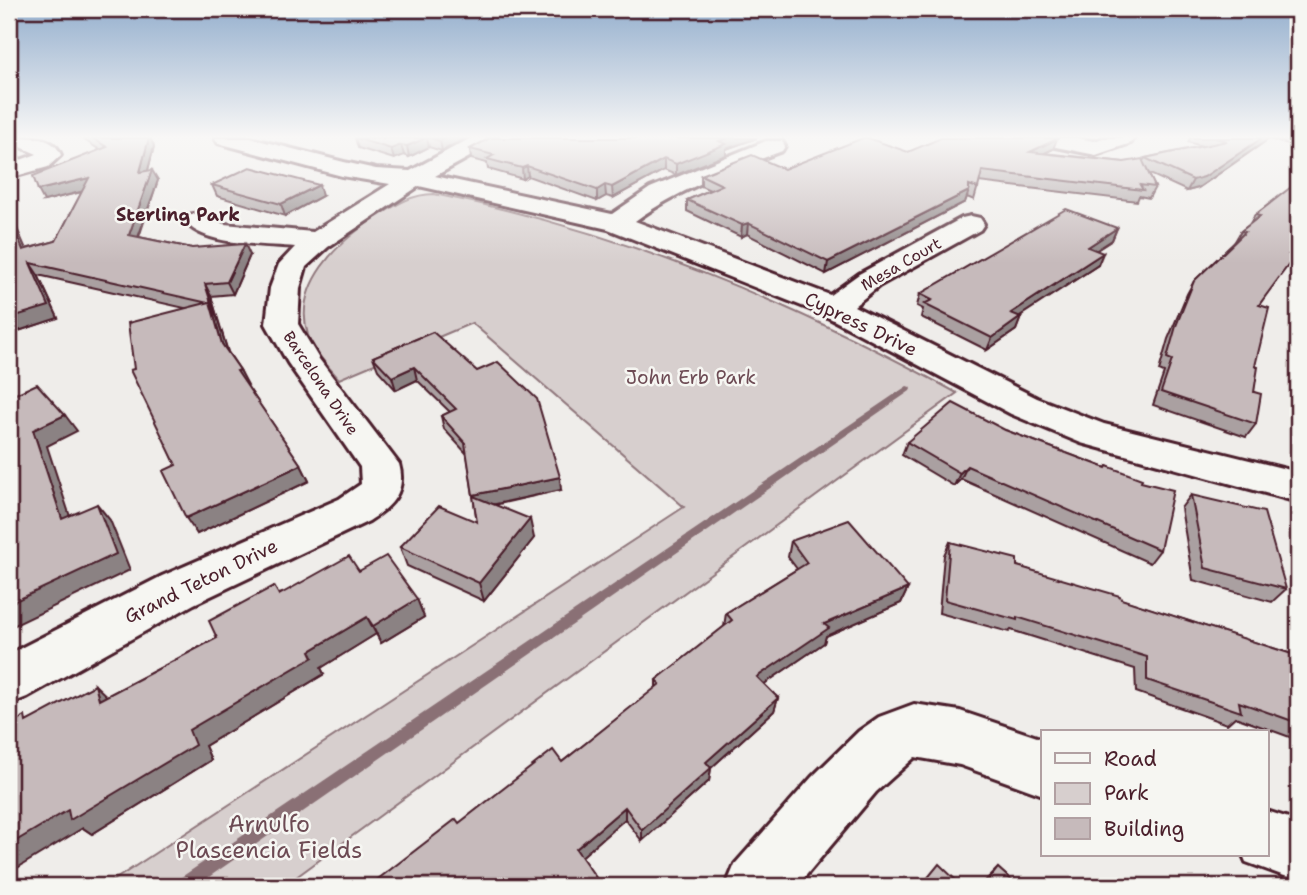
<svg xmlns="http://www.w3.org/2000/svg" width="1307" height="895" viewBox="0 0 1307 895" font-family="'Shantell Sans',sans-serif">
<rect width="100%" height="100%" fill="#efedea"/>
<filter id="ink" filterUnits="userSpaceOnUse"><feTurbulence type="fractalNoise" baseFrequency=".0143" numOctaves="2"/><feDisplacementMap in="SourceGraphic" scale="14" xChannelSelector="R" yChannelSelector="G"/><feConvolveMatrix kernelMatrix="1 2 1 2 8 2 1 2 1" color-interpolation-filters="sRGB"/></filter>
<g filter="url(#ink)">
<path fill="#d7cfce" stroke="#90777c" stroke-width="2" d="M434,194C620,230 791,302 957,393L284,886H105L684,507L472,323L339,379C327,365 314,352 308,335C292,285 338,242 375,218C394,206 411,194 434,194Z"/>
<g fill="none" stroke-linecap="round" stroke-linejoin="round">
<polygon fill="#8a6f74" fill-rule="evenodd" points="907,386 910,387 911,389 910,391 196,886 175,886 177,880"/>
<g stroke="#4a1f2b" stroke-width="6">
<g id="minor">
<path d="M9,138C27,137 54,135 61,155L48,167L9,178V164L37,154L12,143Z"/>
<path d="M215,138H250L344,162L376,169L410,171L471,138H498L495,143L435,176L612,214L650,188L766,141H782L785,146L782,151C729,171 681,188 635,221L830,295L859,274L962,218L971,216L980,218L984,224L980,230L879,286L854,306L1037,398L1104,424L1298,472V502L1081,443L1011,414L822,314L608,229L419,186L328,247L306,267L300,288L298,324L319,359L399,464C407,492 391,507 369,521L194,604L27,697L9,704V654L162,576L339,499L361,484L360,467L288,363L266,324L270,288L279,264L295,247C267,244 202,246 185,221L189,215L198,213L224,224L313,232L390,184L342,176L218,143Z"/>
<polygon points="1033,138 1077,138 1094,141 1103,138 1134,138 1131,143 1096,155 1036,143"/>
<polygon points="914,704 960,711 1043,739 1043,795 960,765 915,757 876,792 797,886 726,886 735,864 812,777 859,731 879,717"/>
<polygon points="1267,811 1298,821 1298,881 1246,862 1243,855 1267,855"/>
</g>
</g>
<use href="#minor" fill="#f6f6f2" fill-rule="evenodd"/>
</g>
<g fill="#aaa0a1" stroke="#4a1f2b" stroke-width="2">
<polygon points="81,138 150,138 154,146 148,170 158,180 139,237 192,248 250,255 233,294 211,296 228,352 240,370 247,386 301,465 309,481 197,534 176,465 134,369 185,308 38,275 58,318 9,334 9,210 25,249 56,241 82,192 44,201 100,150"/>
<polygon points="355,138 466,138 442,151 429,147 409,157 404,155 394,159 358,148"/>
<polygon points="490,138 757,138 726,149 726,155 676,175 664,170 613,198 606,196 597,201 528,176 523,179 488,169 487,163 471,159 470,149"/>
<polygon points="1190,138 1298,138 1298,154 1289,144 1269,139 1198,188 1187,191 1148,173 1155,187 1149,198 1139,196 1137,201 979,182 974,200 967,197 965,202 826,274 747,234 741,237 687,211 687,200 710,190 701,186 701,175 784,169 908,152 1053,149 1044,153 1124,162 1143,161 1145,158 1202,146 1188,142"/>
<polygon points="1298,184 1298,250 1293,255 1259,305 1255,366 1254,392 1256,424 1246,437 1153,405 1164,373 1159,371 1168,339 1187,294 1194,281 1234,243 1241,231 1249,225 1255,215"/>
<polygon points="212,185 322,196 285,216 217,196"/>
<polygon points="1117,228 1112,240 1096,250 1098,265 1019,316 1021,317 1016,330 987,350 921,317 923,309 917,306 920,294"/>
<polygon points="433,332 561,490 494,505 534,538 484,601 407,566 400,547 477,522 467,454 444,429 441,416 450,412 417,380 396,390 378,370 373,357"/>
<polygon points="1005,430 1106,468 1107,466 1141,482 1160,550 1150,563 961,479 954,486 902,455 907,442"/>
<polygon points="1191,495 1286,589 1272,602 1193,580 1181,508"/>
<polygon points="791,541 908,588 901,603 826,636 824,643 764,684 778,698 774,711 711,768 709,781 642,841 625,819 581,857 599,882 599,886 369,886 459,823 562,762 656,688 656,680 724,627 726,613 797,569 788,557"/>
<polygon points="950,542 1017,566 1298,656 1298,740 1235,717 1227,724 1136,692 1135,669 1011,630 1009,632 939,613 944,555"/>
<polygon points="359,571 417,599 424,617 381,643 376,634 321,668 324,674 205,746 211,760 92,834 83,828 30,720 107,696 217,638 279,594"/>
<polygon points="998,868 1018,886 981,886 987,879"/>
</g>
<g fill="#8b8283" stroke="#4a1f2b" stroke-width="2">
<polygon points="149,138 150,138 154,146 145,182 140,172"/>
<polygon points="426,138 427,138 429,147 409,157 407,146"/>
<polygon points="445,138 466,138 442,151 440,141"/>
<polygon points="729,138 757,138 726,149 726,155 676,175 676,164 719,141"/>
<polygon points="1262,138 1270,138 1198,188 1187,191 1193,180"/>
<polygon points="1057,139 1053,149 1026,162 1030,152"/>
<polygon points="401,145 404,155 394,159 391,149"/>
<polygon points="664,159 664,170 613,198 612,187"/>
<polygon points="527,166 528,176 523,179 522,168"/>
<polygon points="152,170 158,180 135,246 129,235"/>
<polygon points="89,178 96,188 44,201 38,190"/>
<polygon points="319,185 322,196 285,216 281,204"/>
<polygon points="605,185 606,196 597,201 597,190"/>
<polygon points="969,191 965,202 826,274 828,262"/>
<polygon points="9,210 31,261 23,250 9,216"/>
<polygon points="748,223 747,234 741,237 742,225"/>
<polygon points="1117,228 1112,240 1083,259 1088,247"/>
<polygon points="245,244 250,255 233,294 227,282"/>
<polygon points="1298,245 1298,250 1281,266 1289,254"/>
<polygon points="1103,253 1098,265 1006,325 1011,313"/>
<polygon points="30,263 38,275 58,318 9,334 9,318"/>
<polygon points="205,284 211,296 217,316 211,303"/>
<polygon points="210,302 217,317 230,359 222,344"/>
<polygon points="1021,317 1016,330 987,350 992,338"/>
<polygon points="414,367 417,380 396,390 392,377"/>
<polygon points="240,370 248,385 245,386 237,371"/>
<polygon points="65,415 77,431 47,446 76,535 62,519 33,430"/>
<polygon points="301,465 309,481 197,534 186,518"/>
<polygon points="967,466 961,479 954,486 960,473"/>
<polygon points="560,477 561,490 477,508 473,495"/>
<polygon points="97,504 110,520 130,570 9,628 9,604"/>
<polygon points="530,519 534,538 484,601 479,583"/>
<polygon points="908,588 901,603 826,636 824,643 754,691 757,677 824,624"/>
<polygon points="417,599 424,617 381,643 373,626"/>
<polygon points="367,617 376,634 321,668 324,674 205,746 211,760 92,834 83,828 9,873 9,845 189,730 310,651"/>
<polygon points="95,685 113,702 99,700"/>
<polygon points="778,698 774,711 711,768 709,781 642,841 642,830 706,762"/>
<polygon points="625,807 625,819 578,860 576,849"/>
</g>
<g fill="#c6babb" stroke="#4a1f2b" stroke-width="2">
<polygon points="92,138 149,138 140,172 152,170 129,235 192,248 245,244 227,282 205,284 211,303 210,302 208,303 30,263 49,306 9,318 9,216 23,250 56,241 89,178 38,190 33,176 107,147"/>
<polygon points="355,138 426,138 407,146 401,145 391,149"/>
<polygon points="429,138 445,138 440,141"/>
<polygon points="490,138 729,138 719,141 726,144 676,164 664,159 612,187 605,185 597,190 527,166 522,168 487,159 494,155 470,149"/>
<polygon points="863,138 868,138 908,152 941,138 1052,138 1057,139 1030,152 1124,162 1142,159 1155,187 1140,185 1143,190 982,171 978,188 969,185 969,191 828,262 748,223 742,225 687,200 722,185 701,175 752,155 784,169"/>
<polygon points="1215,138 1262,138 1204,177 1193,180 1145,158 1227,141"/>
<polygon points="250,167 319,185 281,204 212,185"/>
<polygon points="1295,184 1298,184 1298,245 1289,254 1295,256 1259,305 1269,308 1255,366 1258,367 1254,392 1261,394 1256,424 1161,392 1172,360 1167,358 1176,326 1194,281 1245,232 1241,231 1260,216 1255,215"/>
<polygon points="1066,209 1117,228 1088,247 1103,253 1011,313 1021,317 992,338 924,304 932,300 920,294"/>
<polygon points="210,302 222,344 240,370 237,371 301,465 186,518 163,471 176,465 130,370 134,369 128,323"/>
<polygon points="433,332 477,371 498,362 537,399 560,477 473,495 465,443 441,416 456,409 414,367 392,377 373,357"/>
<polygon points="37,384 65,415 33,430 62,519 97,504 116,554 9,604 9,397"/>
<polygon points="953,403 1005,430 1106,468 1107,466 1142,479 1141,482 1173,490 1160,550 967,466 960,473 907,442"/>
<polygon points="1191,495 1264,512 1286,589 1205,568"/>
<polygon points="473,496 530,519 479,583 400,547 439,506 477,522"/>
<polygon points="849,520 908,588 824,624 829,628 757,677 778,698 706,762 711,768 642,830 625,807 576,849 599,882 594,886 369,886 456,819 459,823 553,750 562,762 660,684 656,680 732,620 726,613 807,563 791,541"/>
<polygon points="950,542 1017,559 1017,566 1120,596 1121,599 1298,656 1298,723 1239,702 1241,712 1147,680 1147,657 1017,617 1017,620 945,600"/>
<polygon points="349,556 359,571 386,556 417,599 373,626 367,617 310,651 313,657 189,730 195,745 70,820 68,810 9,845 9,725 25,716 26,722 95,685 99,700 217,638 209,621 274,586 279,595"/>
<polygon points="939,864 962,886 921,886"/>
<polygon points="998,868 1018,886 984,886"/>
</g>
</g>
<linearGradient id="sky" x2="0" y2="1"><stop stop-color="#93aecd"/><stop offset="0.52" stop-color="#f8f7f6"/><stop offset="1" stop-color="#f8f7f6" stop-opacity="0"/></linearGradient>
<rect width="1307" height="263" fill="url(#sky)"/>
<g text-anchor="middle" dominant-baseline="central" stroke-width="5" stroke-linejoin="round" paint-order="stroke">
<g font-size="16" fill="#4a1f2b" stroke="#f6f6f2">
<text transform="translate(901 264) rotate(-30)">Mesa Court</text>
<text transform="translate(321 383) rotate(56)">Barcelona Drive</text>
</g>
<g font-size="18" font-weight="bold" fill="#4a1f2b" stroke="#f6f6f2">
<text x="178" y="215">Sterling Park</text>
</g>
<g font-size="19" fill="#4a1f2b" stroke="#f6f6f2">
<text transform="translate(861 324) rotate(26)">Cypress Drive</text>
<text transform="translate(201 581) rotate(-26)">Grand Teton Drive</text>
</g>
<g font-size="19" fill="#6d4b54" stroke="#f6f6f2">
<text x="691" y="377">John Erb Park</text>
</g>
<g font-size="23" fill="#6d4b54" stroke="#f6f6f2">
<text x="269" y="824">Arnulfo<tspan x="269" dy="26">Plascencia Fields</tspan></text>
</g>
</g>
<rect width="1307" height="895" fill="none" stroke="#f6f6f2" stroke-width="35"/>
<rect x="18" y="18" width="1272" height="860" fill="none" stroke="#4a1f2b" stroke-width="2.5" filter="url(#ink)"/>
<rect x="1041" y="730" width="228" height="126" fill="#f6f6f2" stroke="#b1a0a2" stroke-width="2"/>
<rect x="1055" y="753" width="35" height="10" fill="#f6f6f2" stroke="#b1a0a2" stroke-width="2"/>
<text x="1104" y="766" font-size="21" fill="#4a1f2b">Road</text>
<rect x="1055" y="783" width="35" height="21" fill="#d7cfce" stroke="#b1a0a2" stroke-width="2"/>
<text x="1104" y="800" font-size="21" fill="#4a1f2b">Park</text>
<rect x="1055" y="818" width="35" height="21" fill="#c6babb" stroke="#b1a0a2" stroke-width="2"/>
<text x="1104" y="836" font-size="21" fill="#4a1f2b">Building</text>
</svg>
